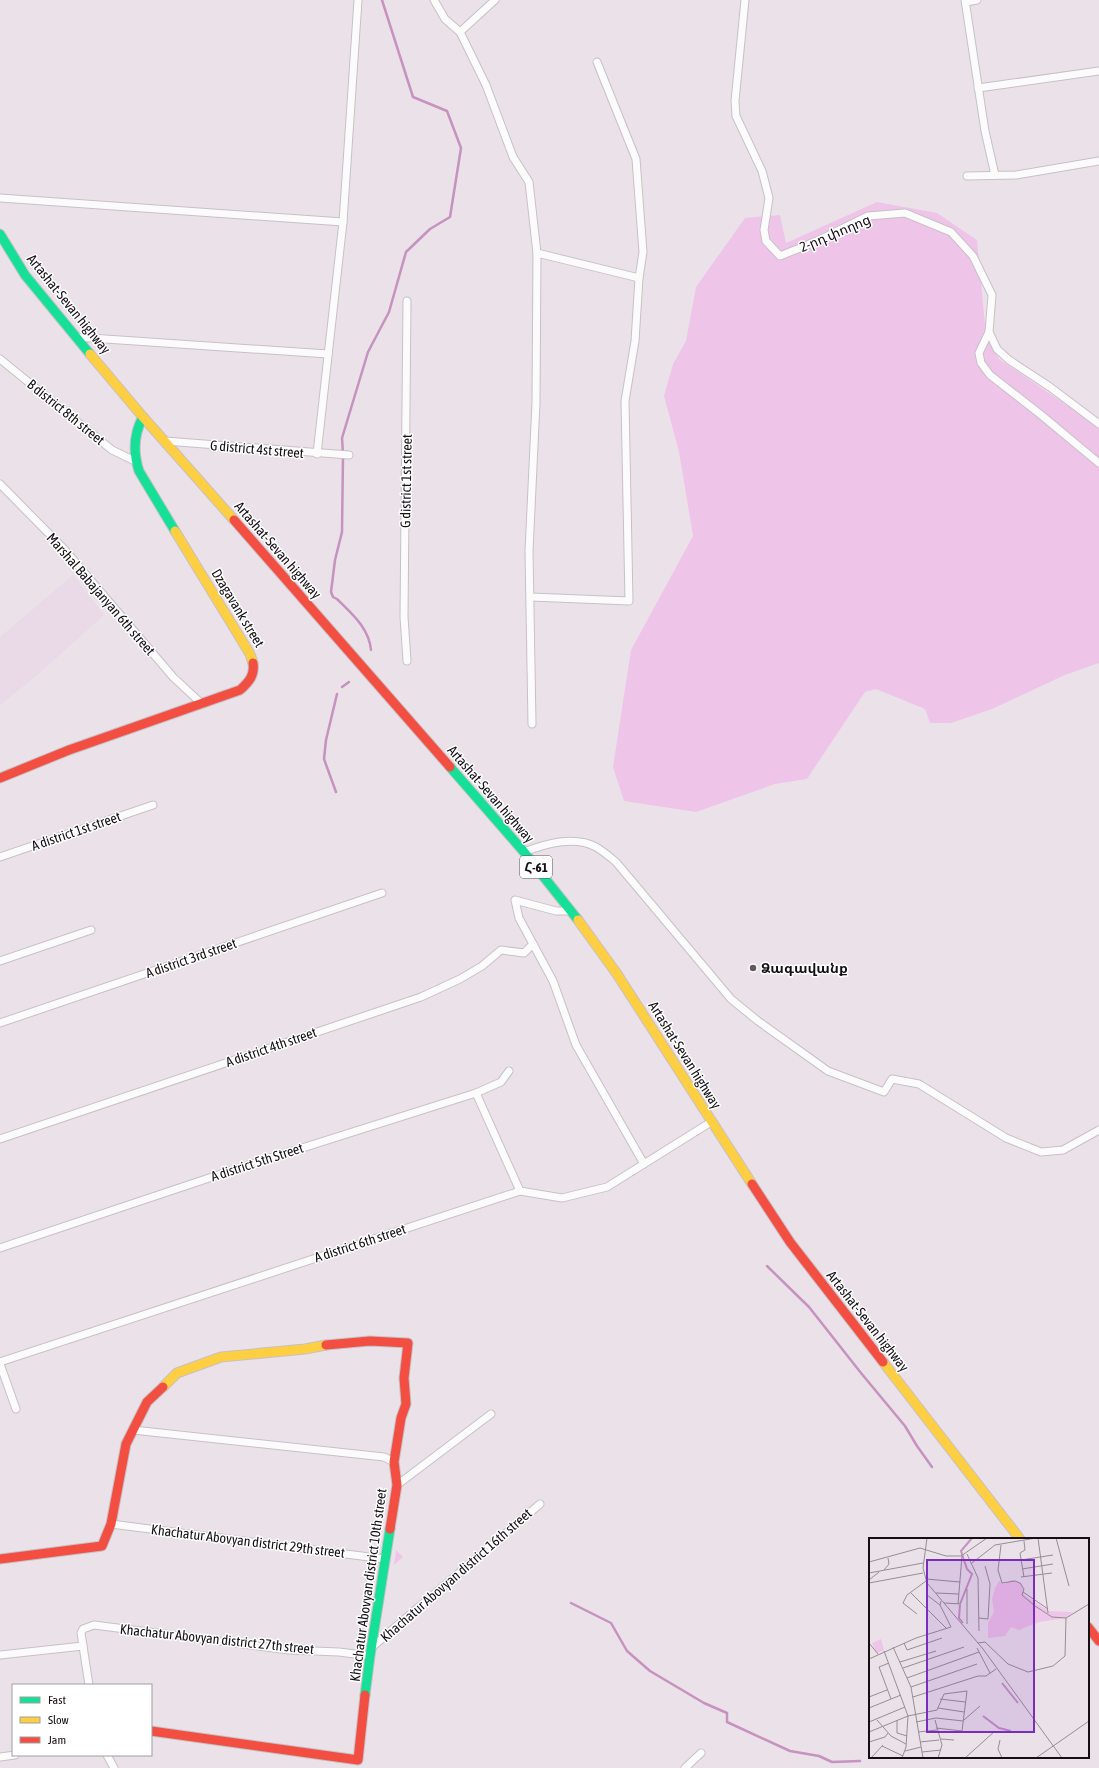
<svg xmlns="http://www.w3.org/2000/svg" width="1099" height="1768" viewBox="0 0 1099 1768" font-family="'Asap Condensed','Noto Sans Armenian',sans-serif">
<rect width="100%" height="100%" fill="#ebe2e9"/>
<polygon fill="#ead9e7" points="73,575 104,615 36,676 0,705 0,637"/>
<g fill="#efc4e9">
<polygon points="877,202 937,213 977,240 986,335 999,359 1099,427 1099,663 1065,675 992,709 951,723 930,723 925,709 876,689 865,692 807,779 775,784 696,812 624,801 613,767 631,650 693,536 679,452 664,396 673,364 686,341 696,287 745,218 780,215 786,243"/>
<polygon points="396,1550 403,1557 394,1565"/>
</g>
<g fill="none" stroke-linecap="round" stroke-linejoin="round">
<g stroke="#c692c0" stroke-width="2.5">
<polyline points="343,454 342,438 368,352 389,312 406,252 430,229 450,217 461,148 447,111 413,97 382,0"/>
<path d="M343,456L342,532L335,560L331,592L333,597L337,599C352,614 369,628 371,650"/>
<polyline points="342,687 349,682"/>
<polyline points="336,792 324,759 326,740 337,694"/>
<polyline points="767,1266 809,1307 861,1373 905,1426 917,1446 932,1467"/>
<polyline points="571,1603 611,1623 627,1651 650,1671 704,1703 727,1713 727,1722 790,1751 819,1756 832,1762 860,1761"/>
</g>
<g stroke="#c7c0c6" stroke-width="9">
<g id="street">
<polyline points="434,0 445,19 460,32 486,85 513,157 529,182 537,253 536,403 529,551 532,724"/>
<polyline points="745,0 735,101 736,116 762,171 769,198 764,230 766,241 780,256 817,241 868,216 905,213 951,232 973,256 992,295 989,332 979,353 981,363 990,375 1040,414 1099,463"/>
<polyline points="965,0 985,131 995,175"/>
<polyline points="966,2 977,0"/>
<polyline points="460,32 495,0"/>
<polyline points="978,88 1099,71"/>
<polyline points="967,176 1016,175 1099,161"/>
<polyline points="0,198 343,222"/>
<polyline points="537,253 639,278"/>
<polyline points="407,301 404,617 407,661"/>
<polyline points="989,332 997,349 1009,360 1050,387 1099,424"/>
<polyline points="76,337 328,354"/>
<polyline points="0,359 112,450 135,461"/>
<polyline points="165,441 349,455"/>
<polyline points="317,454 343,222 358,0"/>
<polyline points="0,484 65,550 173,677 202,704"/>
<polyline points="531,597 629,601 625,401 635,341 639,278 643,252 636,159 597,62"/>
<path d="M524,852C545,844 574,835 596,847C603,851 610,857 616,862L731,999L758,1021L828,1071L884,1092L892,1079L919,1084L1006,1138L1041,1152L1063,1150L1099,1130"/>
<polyline points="0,857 153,805"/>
<polyline points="571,911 556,911 515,900 519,918 553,981 576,1045 644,1164"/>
<polyline points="0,961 91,930"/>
<polyline points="0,1023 382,893"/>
<polyline points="476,1093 520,1191"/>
<polyline points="0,1139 421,997 460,979 482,966 501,950 524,953 533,944"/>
<polyline points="0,1248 242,1167 476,1093 501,1082 509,1071"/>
<polyline points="0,1362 520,1191 562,1198 607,1187 711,1122"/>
<polyline points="0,1364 16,1409"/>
<polyline points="133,1430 384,1457 394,1462"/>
<polyline points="397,1485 491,1414"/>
<polyline points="111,1524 385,1559"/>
<polyline points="372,1647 540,1504"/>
<polyline points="0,1655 83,1646"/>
<polyline points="89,1685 81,1633 83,1629 94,1625 289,1650 339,1652 370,1656"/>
<polyline points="107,1755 114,1768"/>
<polyline points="0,1757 15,1755"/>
<polyline points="685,1768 701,1753"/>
</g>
</g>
<g stroke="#c7c0c6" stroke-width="11">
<g id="fast">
<polyline points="0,234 25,275 90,354"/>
<path d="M143,417C133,435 133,452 139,471L175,531"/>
<polyline points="450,767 524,852 578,920"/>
<polyline points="365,1695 370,1656 390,1529"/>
</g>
</g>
<g stroke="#c7c0c6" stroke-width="11">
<g id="slow">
<polyline points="90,354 143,417 234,520"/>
<polyline points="175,531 250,654 253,663"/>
<polyline points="578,920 617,974 752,1184"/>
<polyline points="883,1362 1020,1539"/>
<polyline points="163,1387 177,1373 221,1357 305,1349 326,1345"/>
</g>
</g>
<g stroke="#c7c0c6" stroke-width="11">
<g id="jam">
<polyline points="234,520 450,767"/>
<path d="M0,778L69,750L240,690C249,682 255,675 253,663"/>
<polyline points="752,1184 790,1242 883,1362"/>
<polyline points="326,1345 370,1341 408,1343 404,1378 406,1404 401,1418 394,1462 397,1485 390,1529"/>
<polyline points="0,1559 102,1546 111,1524 126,1444 147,1402 163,1387"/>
<polyline points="1088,1627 1099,1641"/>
<polyline points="151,1731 358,1760 365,1695"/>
</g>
</g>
<use href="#street" stroke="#fcfbfc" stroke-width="7"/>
<use href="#fast" stroke="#16e098" stroke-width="9"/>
<use href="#slow" stroke="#ffcf43" stroke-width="9"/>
<use href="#jam" stroke="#f24e42" stroke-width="9"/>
</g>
<circle fill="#5f595e" stroke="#fff" stroke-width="1.5" cx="753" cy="968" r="4"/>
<g text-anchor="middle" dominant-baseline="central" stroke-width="3" stroke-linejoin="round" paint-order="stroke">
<rect fill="#fff" stroke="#5a575a" stroke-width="1" x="520" y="856" width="32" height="22" rx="3"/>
<g font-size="13" font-weight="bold" fill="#140f13">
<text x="536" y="867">Հ-61</text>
</g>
<g font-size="14" fill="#140f13" stroke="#fff">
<text transform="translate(835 233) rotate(-23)">2-րդ փողոց</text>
<text transform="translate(69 304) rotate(51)">Artashat-Sevan highway</text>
<text transform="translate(66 412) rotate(39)">B district 8th street</text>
<text transform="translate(257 449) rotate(5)">G district 4st street</text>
<text transform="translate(406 481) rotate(-89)">G district 1st street</text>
<text transform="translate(278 550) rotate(49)">Artashat-Sevan highway</text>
<text transform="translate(101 594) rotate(49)">Marshal Babajanyan 6th street</text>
<text transform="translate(238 608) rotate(59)">Dzagavank street</text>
<text transform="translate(491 794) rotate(49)">Artashat-Sevan highway</text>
<text transform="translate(76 831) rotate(-19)">A district 1st street</text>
<text transform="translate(191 958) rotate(-19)">A district 3rd street</text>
<text transform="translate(271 1047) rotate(-19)">A district 4th street</text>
<text transform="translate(685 1055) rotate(58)">Artashat-Sevan highway</text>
<text transform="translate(257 1162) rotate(-18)">A district 5th Street</text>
<text transform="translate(360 1243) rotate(-18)">A district 6th street</text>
<text transform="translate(868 1321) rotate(52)">Artashat-Sevan highway</text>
<text transform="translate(248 1541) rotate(7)">Khachatur Abovyan district 29th street</text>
<text transform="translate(456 1575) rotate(-41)">Khachatur Abovyan district 16th street</text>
<text transform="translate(368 1585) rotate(-82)">Khachatur Abovyan district 10th street</text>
<text transform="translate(217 1639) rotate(6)">Khachatur Abovyan district 27th street</text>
</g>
<g font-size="14" font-weight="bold" fill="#140f13" stroke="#fff" text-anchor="start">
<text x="761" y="968">Ձագավանք</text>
</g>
</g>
<g transform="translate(869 1538)">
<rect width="220" height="220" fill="#ebe2e9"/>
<path d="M143,42L153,45L155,57L180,73L204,74L197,80L170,84L150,92L142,89L136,98L119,100V85L125,74L123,61L126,50L130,43L135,46ZM12,101L15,112L8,115L3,105Z" fill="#efc4e9"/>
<path fill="none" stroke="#c692c0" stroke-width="2" d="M91,66L103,36L98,31L92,13L103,0M91,67L90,80L94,85M133,145L149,165M114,178L130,190L142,193"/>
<path fill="none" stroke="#958e93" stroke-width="1" d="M58,0L54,30L58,45L114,111L193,220M169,0L179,75M187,0L200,48M155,3L156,12L151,15L155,39M132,7L129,32L133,45L146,43L151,45L155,51L153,57L166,68L183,79L197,80M98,16L109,40L110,93M152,22L184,17M0,24L51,10L77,18H92L118,0M103,25L126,7L167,0M153,31L184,26M15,32L20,26L19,20M0,35L54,25M152,39L183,35M57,41L91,44M0,42L10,34M0,45L54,35M98,51V86M154,54L179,71M42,55L78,91M67,55L90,56M58,57L71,67M75,65L92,66M89,66L93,18M48,76L34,65L38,57L57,43M110,80L119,81L121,46L116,28M0,105L9,116M35,105L38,112L73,100M109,105L116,104L139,126L159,134L184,128L196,118L197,80L220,66M24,109L42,149L54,220M108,110L121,135M15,113L39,178L68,172L75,156L98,153L93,193L67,190M0,121L47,100L82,89L71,67L72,63M31,124L67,113M20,125L10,129L22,161M34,130L95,109M38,140L110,114M42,149L108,126M0,159L18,152M44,159L109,138H117L127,131M71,161L96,164M0,170L32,157M69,170L95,174M8,182L22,198L37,206M28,182V195L38,198M66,182L73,207L69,220M95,182L111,168M0,184L36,169M47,184L67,180L94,183M0,194L39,178L37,209L33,220M49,194L68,192M72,201L85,202M131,202L129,211L133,220M0,204L16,199L19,195M51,204L70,202M13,208L34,218M36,213L52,209M53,214L72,212M2,220L14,207M96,220L126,193M167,220L220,183"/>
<path fill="#7b2cbf" fill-opacity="0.15" stroke="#7b2cbf" stroke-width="2" d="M58,22H165V194H58Z"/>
<rect width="220" height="220" fill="none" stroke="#140f13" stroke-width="2"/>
</g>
<rect x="12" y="1684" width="140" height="72" fill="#ffffff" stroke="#a19fa1"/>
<rect x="20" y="1697" width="20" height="6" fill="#16e098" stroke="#a19fa1"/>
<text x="48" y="1704" font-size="12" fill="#140f13">Fast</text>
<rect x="20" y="1717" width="20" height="6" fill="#ffcf43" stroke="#a19fa1"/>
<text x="48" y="1724" font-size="12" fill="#140f13">Slow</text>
<rect x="20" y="1737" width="20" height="6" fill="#f24e42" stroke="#a19fa1"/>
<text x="48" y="1744" font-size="12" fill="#140f13">Jam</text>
</svg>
